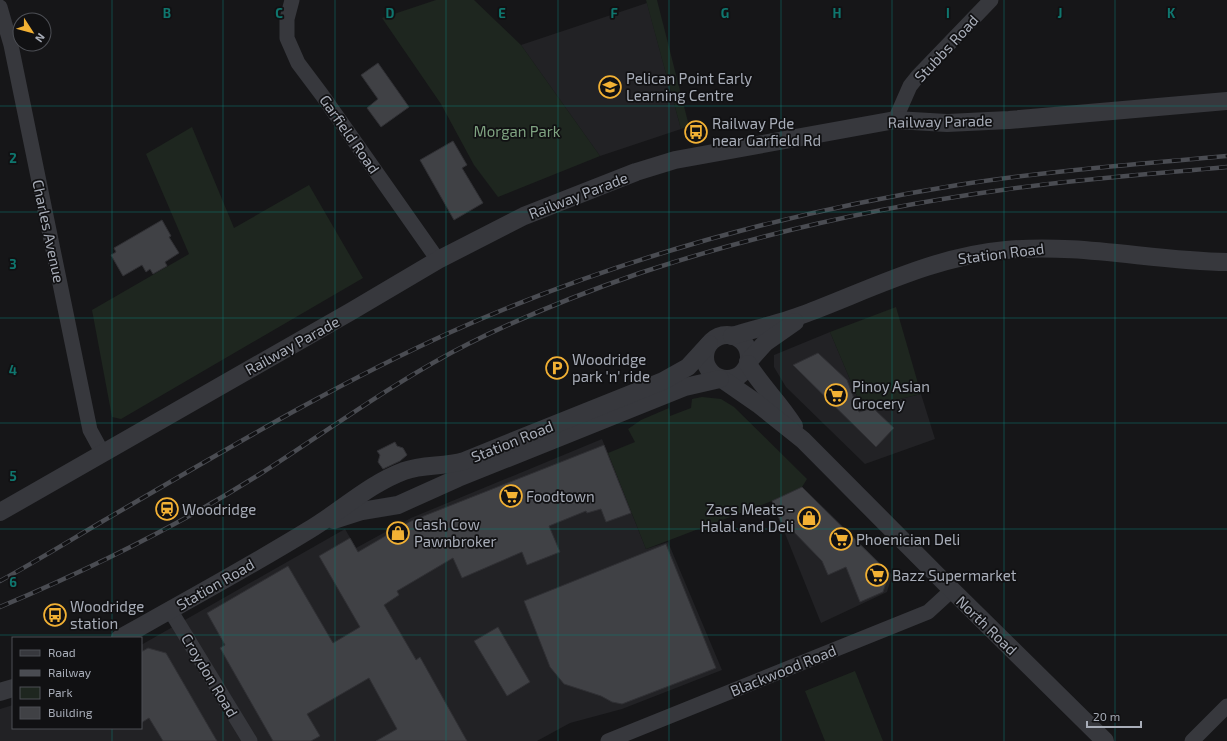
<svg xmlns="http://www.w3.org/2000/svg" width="1227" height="741" viewBox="0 0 1227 741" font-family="'Exo 2',sans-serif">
<rect width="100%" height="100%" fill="#161618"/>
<g fill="#222225">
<polygon points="647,3 681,129 600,156 521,45"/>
<polygon points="830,332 862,408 921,394 935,439 865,464 786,387 774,367 774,355"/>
<polygon points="602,439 646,549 668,542 722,670 622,709 570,723 537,741 0,741 0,709 13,705 13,728 141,728 141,645 345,529 356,548 411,518"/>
<polygon points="802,487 892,575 887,592 821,623 772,501"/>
</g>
<g fill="#1e261f">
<polygon points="436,0 474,0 521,45 600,156 498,197 474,165 441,104 382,18"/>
<polygon points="646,0 657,0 689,126 681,129"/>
<polygon points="192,127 234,228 309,185 363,278 121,419 112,417 92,310 189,254 146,154"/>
<polygon points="896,307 921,394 862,408 830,332"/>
<polygon points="702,397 721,399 734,407 807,479 802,487 772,501 646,549 608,453 635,442 628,429 641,420 669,408 670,416 691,408 692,399"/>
<polygon points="855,671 883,741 825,741 805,691"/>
</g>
<g fill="#404145" stroke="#303034">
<polygon points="378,63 409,107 381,127 367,108 378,99 361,75"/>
<polygon points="453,141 467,165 462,168 483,203 454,220 420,160"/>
<polygon points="162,220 171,236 169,237 179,253 165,262 167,266 153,274 150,269 146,272 142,265 123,276 111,255 116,252 114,248"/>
<polygon points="818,353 847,380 859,412 873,408 894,428 876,447 793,365"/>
<polygon points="395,442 397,446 403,448 407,455 400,461 383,469 378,462 380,455 377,451"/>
<polygon points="604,445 631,513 606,522 601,509 587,513 586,511 549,526 560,552 527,565 522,552 462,578 453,558 397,591 399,595 384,605 415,658 416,660 420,657 467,741 376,741 397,729 369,678 307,714 320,736 311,741 273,741 220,648 225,645 207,613 288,566 333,643 360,627 319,556 350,538 358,552 411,521"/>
<polygon points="802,487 889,573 883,592 860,602 846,567 828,575 822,561 788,526 783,528 772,501"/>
<polygon points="666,544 716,668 622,704 612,702 601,696 564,684 550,667 524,601"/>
<polygon points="498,627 530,682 507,696 474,641"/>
<polygon points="148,648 166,653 217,741 163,741 149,718 141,723 141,652"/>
</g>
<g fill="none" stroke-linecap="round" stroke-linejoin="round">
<g stroke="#37383d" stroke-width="15">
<polyline points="292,0 287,19 287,38 298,63 322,95 438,260"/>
<polyline points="0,7 11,45 90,430 102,452"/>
<polyline points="895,120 910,86 918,76 991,0"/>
<polyline points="170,610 250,741"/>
<polyline points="608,741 928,612 952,590"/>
<polyline points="1192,741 1227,706"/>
</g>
<g stroke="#37383d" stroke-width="18">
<circle cx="727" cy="357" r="22"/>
<path d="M732,336C758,328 785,322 810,312C875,287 937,256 1006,250C1080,243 1153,261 1227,262"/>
<polyline points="748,362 765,343 795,322"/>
<path d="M748,364C761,386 780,403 794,426"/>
<polyline points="722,379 758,404 803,440 952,590 1105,741"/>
<polyline points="0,512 350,312 438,260 524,216 636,172 675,160 895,120 947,123 1009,120 1227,101"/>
<polyline points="334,520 362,511 398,505 458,478 685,387 720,379"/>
<path d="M120,638C183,603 247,568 309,530C341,511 369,484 404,471C423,464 444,467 464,461L663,381L688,367L709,344"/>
<polyline points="0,692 13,688"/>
</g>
<g stroke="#4a4c52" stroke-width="4.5">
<g id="rail">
<path d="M0,581C35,562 69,541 103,521C217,455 331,386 451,332C612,260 784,213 958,185C1047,171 1137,164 1227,156"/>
<path d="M0,607C90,569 178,526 260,474C329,430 395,381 468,344C524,316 582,293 640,273C758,234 879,207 1002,190C1077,179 1152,174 1227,167"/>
</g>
</g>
<use href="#rail" stroke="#111113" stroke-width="3" stroke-dasharray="9" stroke-linecap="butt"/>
</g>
<path fill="none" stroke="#0f766e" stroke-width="1" stroke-opacity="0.55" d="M112,0V638M223,0V741M335,0V741M446,0V741M558,0V741M669,0V741M781,0V741M892,0V741M1004,0V741M1115,0V741M0,106H1227M0,212H1227M0,318H1227M0,423H1227M0,529H1227M0,635H1227M112,728V741"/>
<defs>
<g id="school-ring" transform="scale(1.15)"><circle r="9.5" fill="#111113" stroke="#f2b134" stroke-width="1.5"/><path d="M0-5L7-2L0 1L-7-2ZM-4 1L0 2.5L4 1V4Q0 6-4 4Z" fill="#f2b134"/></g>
<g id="bus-ring" transform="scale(1.15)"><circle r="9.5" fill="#111113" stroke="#f2b134" stroke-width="1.5"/><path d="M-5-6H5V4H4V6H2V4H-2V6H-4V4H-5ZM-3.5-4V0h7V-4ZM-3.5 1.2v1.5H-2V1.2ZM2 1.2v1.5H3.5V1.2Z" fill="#f2b134"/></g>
<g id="parking-ring" transform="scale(1.15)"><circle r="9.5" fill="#111113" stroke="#f2b134" stroke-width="1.5"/><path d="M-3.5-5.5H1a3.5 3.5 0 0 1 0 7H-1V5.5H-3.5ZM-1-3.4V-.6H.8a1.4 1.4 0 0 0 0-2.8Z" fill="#f2b134"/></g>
<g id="supermarket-ring" transform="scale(1.15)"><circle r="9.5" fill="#111113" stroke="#f2b134" stroke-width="1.5"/><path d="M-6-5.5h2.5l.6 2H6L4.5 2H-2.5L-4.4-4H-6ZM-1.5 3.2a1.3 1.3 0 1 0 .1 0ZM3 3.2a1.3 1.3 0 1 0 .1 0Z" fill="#f2b134"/></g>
<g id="station-ring" transform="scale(1.15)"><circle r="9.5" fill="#111113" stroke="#f2b134" stroke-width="1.5"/><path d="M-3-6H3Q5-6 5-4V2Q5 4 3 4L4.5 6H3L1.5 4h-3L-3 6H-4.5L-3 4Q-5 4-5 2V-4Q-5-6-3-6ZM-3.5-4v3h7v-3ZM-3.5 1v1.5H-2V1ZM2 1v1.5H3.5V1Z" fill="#f2b134"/></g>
<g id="shop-ring" transform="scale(1.15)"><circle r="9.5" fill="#111113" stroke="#f2b134" stroke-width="1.5"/><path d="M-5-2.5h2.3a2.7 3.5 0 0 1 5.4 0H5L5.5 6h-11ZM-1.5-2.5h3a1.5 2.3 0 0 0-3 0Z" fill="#f2b134"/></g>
</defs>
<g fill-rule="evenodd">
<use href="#school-ring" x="610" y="87"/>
<use href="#bus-ring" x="696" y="132"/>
<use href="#parking-ring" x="557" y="368"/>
<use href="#supermarket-ring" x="836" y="395"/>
<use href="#supermarket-ring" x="511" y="496"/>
<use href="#station-ring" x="167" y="509"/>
<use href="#shop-ring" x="809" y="518"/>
<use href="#shop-ring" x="398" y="533"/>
<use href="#supermarket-ring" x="841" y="539"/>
<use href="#supermarket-ring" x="877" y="575"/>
<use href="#bus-ring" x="55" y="615"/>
</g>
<g text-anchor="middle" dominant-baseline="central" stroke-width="3.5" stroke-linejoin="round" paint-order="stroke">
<g font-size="15" fill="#a8adb8" stroke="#111113">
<text transform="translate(946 48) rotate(-47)">Stubbs Road</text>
<text transform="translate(940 121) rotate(-1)">Railway Parade</text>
<text transform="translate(350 134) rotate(55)">Garfield Road</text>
<text transform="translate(578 195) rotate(-21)">Railway Parade</text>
<text transform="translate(49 231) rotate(78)">Charles Avenue</text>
<text transform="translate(1001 253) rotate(-7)">Station Road</text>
<text transform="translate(292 345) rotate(-29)">Railway Parade</text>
<text transform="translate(512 441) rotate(-22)">Station Road</text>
<text transform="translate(215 584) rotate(-30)">Station Road</text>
<text transform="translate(987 625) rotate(44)">North Road</text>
<text transform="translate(783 670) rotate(-22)">Blackwood Road</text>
<text transform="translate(210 675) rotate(59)">Croydon Road</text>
</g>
<g font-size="15" fill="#a8adb8" stroke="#111113" text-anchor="start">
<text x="626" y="78">Pelican Point Early<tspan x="626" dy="17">Learning Centre</tspan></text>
<text x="712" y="123">Railway Pde<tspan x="712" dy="17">near Garfield Rd</tspan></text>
<text x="572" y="359">Woodridge<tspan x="572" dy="17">park 'n' ride</tspan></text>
<text x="852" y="386">Pinoy Asian<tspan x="852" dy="17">Grocery</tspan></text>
<text x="526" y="496">Foodtown</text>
<text x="182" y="509">Woodridge</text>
<text x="794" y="509" text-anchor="end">Zacs Meats -<tspan x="794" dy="17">Halal and Deli</tspan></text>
<text x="414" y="524">Cash Cow<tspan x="414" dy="17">Pawnbroker</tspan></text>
<text x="856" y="539">Phoenician Deli</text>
<text x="892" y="575">Bazz Supermarket</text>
<text x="70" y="606">Woodridge<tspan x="70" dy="17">station</tspan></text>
</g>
<g font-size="15" fill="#7fa381" stroke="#111113">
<text x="517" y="131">Morgan Park</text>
</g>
</g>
<g font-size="13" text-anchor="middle" font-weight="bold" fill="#0f766e" stroke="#111113" stroke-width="3.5" stroke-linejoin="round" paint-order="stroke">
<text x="167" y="18">B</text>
<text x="279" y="18">C</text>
<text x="390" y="18">D</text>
<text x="502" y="18">E</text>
<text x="614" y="18">F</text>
<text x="725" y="18">G</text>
<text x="837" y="18">H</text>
<text x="948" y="18">I</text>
<text x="1060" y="18">J</text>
<text x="1171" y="18">K</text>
<text x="13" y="163">2</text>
<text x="13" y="269">3</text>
<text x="13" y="375">4</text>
<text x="13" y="481">5</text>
<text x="13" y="587">6</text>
</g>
<rect x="12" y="637" width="130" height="92" fill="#111113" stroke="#4d4f55"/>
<rect x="20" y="650" width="20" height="6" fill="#37383d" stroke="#4d4f55"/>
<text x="48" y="657" font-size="12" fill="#a8adb8">Road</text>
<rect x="20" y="670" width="20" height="6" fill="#4a4c52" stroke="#4d4f55"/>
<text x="48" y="677" font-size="12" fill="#a8adb8">Railway</text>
<rect x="20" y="687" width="20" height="12" fill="#1e261f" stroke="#4d4f55"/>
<text x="48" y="697" font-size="12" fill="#a8adb8">Park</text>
<rect x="20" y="707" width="20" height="12" fill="#404145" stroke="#4d4f55"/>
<text x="48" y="717" font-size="12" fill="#a8adb8">Building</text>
<g transform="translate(32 32) rotate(126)"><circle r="19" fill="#111113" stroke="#4d4f55"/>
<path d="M0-3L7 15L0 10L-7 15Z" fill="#f2b134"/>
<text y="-6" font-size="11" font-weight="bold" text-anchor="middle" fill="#a8adb8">N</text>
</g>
<path d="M1087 721v6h54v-6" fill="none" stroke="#a8adb8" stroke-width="2"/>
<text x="1093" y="721" font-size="12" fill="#a8adb8" stroke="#111113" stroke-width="3" paint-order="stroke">20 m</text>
</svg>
